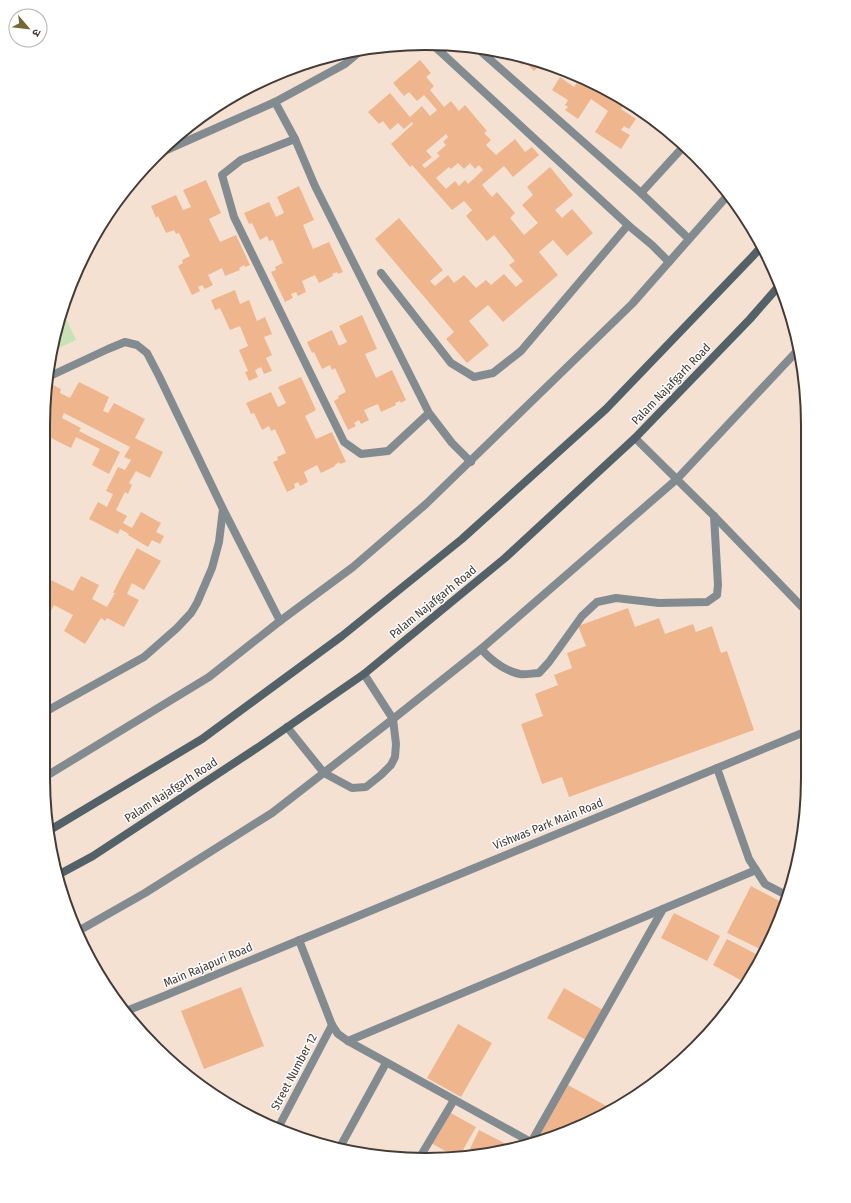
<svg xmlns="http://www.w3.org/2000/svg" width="851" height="1203" viewBox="0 0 851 1203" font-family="'Fira Sans Condensed','Noto Sans Devanagari',sans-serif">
<rect width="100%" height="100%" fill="#f5e1d2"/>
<polygon fill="#c7e2b5" points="64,314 76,340 50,352 50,351"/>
<g fill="#efb68e" fill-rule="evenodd">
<polygon points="504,53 524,56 542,63 534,71 525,62 522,65 512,56 508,61 502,55"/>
<path d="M420,60L431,73L426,77L434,86L430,90L444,107L451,101L459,111L465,105L487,131L484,133L491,140L486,145L496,155L515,139L525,152L532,147L539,155L513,177L504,166L482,185L492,197L497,192L515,213L510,218L524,235L538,223L522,205L533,195L527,187L550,167L573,195L555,210L562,218L572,209L593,233L567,256L553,240L539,252L558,275L503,322L488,305L469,321L489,345L467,363L446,339L454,332L375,239L399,218L443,270L430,281L435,286L448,275L454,283L464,275L476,288L486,280L491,285L504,274L516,287L523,281L509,265L515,261L494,235L487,241L466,216L472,210L464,201L452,210L412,165L410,167L391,144L413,124L412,122L404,129L398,123L390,130L383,121L379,124L368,112L390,93L410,117L422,106L430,116L437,110L424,95L417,101L409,92L404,96L393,83ZM446,134L448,137L443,142L446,145L437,153L440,156L425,168L422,165L432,157L426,151ZM458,163L464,169L470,163L475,169L479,165L483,170L468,184L465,180L459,186L455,181L446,189L436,178L449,167L451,169Z"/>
<polygon points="570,73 594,82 619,98 617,101 624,105 621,109 636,119 629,129 624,126 621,130 630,135 621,149 595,132 608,111 591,99 578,119 565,110 568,107 565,105 568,100 552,90 560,77 574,87 578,81 569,75"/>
<polygon points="206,180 221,213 209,219 220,242 236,235 250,265 245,267 244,265 239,268 240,270 225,276 222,268 208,275 213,285 205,289 202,285 198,287 200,291 192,295 178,266 183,263 182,260 190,256 179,233 176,234 174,230 166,233 158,216 156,218 151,206 176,195 183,210 191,207 183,190"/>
<polygon points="299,186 314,220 303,225 313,249 329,242 343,272 338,274 337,272 332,274 333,276 319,283 315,275 302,281 306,292 298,296 296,292 291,294 293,298 285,302 271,272 276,270 275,267 283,263 273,240 269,241 267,236 260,240 252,223 249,224 244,213 269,202 276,217 284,213 277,197"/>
<polygon points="235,290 240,304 249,300 257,321 265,317 272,334 264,337 272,355 266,358 272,371 264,374 261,367 255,370 258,377 249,381 245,372 248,371 239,350 248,346 240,326 230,330 220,308 215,310 211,300"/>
<polygon points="362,315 377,349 365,354 376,378 392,370 406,400 401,403 400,401 395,403 396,405 381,412 378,404 364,410 369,420 361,424 359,420 354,423 356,426 348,430 334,401 339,398 338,396 346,392 335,368 332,370 330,365 322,369 314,352 312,353 307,342 332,330 339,346 347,342 339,326"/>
<polygon points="301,377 316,410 305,416 316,439 332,432 346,462 340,464 339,462 335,465 335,466 321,473 317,465 304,472 308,482 300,486 298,482 294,484 295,488 287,492 273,462 278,460 277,457 286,453 275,429 271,431 269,426 262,430 254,413 251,414 246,403 271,392 278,407 286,403 278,387"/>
<polygon points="47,382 61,389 60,393 70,398 79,382 109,397 103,411 108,413 114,403 145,419 135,438 163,452 150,478 136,471 129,483 132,485 128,494 125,492 116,510 127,516 123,523 132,528 141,512 161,523 156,532 164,536 160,544 152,540 148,547 128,535 129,534 120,529 118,534 89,519 98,502 107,507 113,494 106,491 118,467 125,470 131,460 124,457 130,447 64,413 62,418 81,428 79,431 120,452 109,474 92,465 100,449 76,437 71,448 51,438 43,455 43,425 44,415 47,408 45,407"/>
<polygon points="137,548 161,561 144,590 132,583 127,594 139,600 124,627 107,618 105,621 101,618 85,644 64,631 73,615 54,605 43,626 43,603 44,600 43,599 43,582 45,577 73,591 81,576 99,585 92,599 107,607 115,593 113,593 121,577"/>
<polygon points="628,608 635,627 659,618 665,634 693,624 696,632 712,626 721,653 727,651 754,730 569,797 562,777 542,784 521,724 543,716 535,694 558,685 554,675 572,668 567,653 586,646 578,626"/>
<polygon points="792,881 793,881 790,890 788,889"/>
<polygon points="751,886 783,903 760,949 727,933"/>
<polygon points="674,913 720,936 707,961 661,938"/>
<polygon points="727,939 762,957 746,983 713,965"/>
<polygon points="241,987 264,1046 204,1069 181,1011"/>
<polygon points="564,988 603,1010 586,1040 547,1018"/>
<polygon points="458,1024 492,1043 461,1097 427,1078"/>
<polygon points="566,1084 612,1109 594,1121 541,1137 538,1135"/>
<polygon points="449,1112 476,1127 459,1157 456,1157 431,1143"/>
<polygon points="479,1130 510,1146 476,1157 466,1157"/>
</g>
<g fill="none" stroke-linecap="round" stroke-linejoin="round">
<g stroke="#828c90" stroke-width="8">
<path d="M481,649C491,660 505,671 520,674C526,675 533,673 539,673L549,662L582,616L597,602L616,598L659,603L707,602L717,595L718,585L714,516"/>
<polyline points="287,727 324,773 352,788 366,787 381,775 391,765 395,757 396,744 393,719 364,674"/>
</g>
<g stroke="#828c90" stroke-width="8">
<polyline points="432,44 628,225 652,245 669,262"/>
<polyline points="477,48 641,193 689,239"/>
<polyline points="275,102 295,139"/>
<polyline points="162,152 275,102 345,64 363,49"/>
<polyline points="641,193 684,146"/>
<polyline points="381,273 451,363 474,377 493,373 521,351 628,225"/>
<polyline points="429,413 388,451 361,454 344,442 234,217 222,175 241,160 295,139 315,186 429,413 452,443 471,462"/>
<polyline points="635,438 714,516 806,611"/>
<polyline points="223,509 280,621"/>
<polyline points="43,713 144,657 177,628 191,613 197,603 212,568 219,542 223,509 159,376 147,353 137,345 125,342 108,349 48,377"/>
<polyline points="717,768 749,859 765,884 788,896"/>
<polyline points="43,778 209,677 280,621 353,567 426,504 632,304 728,195"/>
<polyline points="80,930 145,893 272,813 393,719 481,649 677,479 797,351"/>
<polyline points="299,940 332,1025 338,1034 348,1041 529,1141"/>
<polyline points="126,1011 159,998 807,731"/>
<polyline points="348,1041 756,870"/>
<polyline points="277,1130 332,1025"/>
<polyline points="533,1139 663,909"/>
<polyline points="340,1147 386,1063"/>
<polyline points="420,1157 454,1100"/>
</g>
<g stroke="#536268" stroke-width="8">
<polyline points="50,830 202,739 342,636 462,539 606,409 752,257 762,246"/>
<polyline points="56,876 93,856 260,746 364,674 505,558 635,438 750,319 778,287"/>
</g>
</g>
<g text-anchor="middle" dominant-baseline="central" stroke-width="3" stroke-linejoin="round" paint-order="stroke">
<g font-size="12" fill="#433b35" stroke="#fff">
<text transform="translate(671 384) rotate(-46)">Palam Najafgarh Road</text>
<text transform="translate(433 602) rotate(-39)">Palam Najafgarh Road</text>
<text transform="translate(171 790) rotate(-33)">Palam Najafgarh Road</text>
<text transform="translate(548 824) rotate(-22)">Vishwas Park Main Road</text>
<text transform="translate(208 965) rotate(-23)">Main Rajapuri Road</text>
<text transform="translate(294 1072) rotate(-62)">Street Number 12</text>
</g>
</g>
<path d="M0 0H851V1203H0ZM425 50H426A375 375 0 0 1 801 425V778A375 375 0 0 1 426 1153H425A375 375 0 0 1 50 778V425A375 375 0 0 1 425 50Z" fill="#fff" fill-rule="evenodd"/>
<path fill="none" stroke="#433b35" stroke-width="2" d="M425 50H426A375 375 0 0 1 801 425V778A375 375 0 0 1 426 1153H425A375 375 0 0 1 50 778V425A375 375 0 0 1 425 50Z"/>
<g transform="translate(28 28) rotate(118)"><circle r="19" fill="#ffffff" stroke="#b4b1ae"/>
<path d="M0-3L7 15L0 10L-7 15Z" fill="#756634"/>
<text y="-6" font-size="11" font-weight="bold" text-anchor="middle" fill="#433b35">उ</text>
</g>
</svg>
